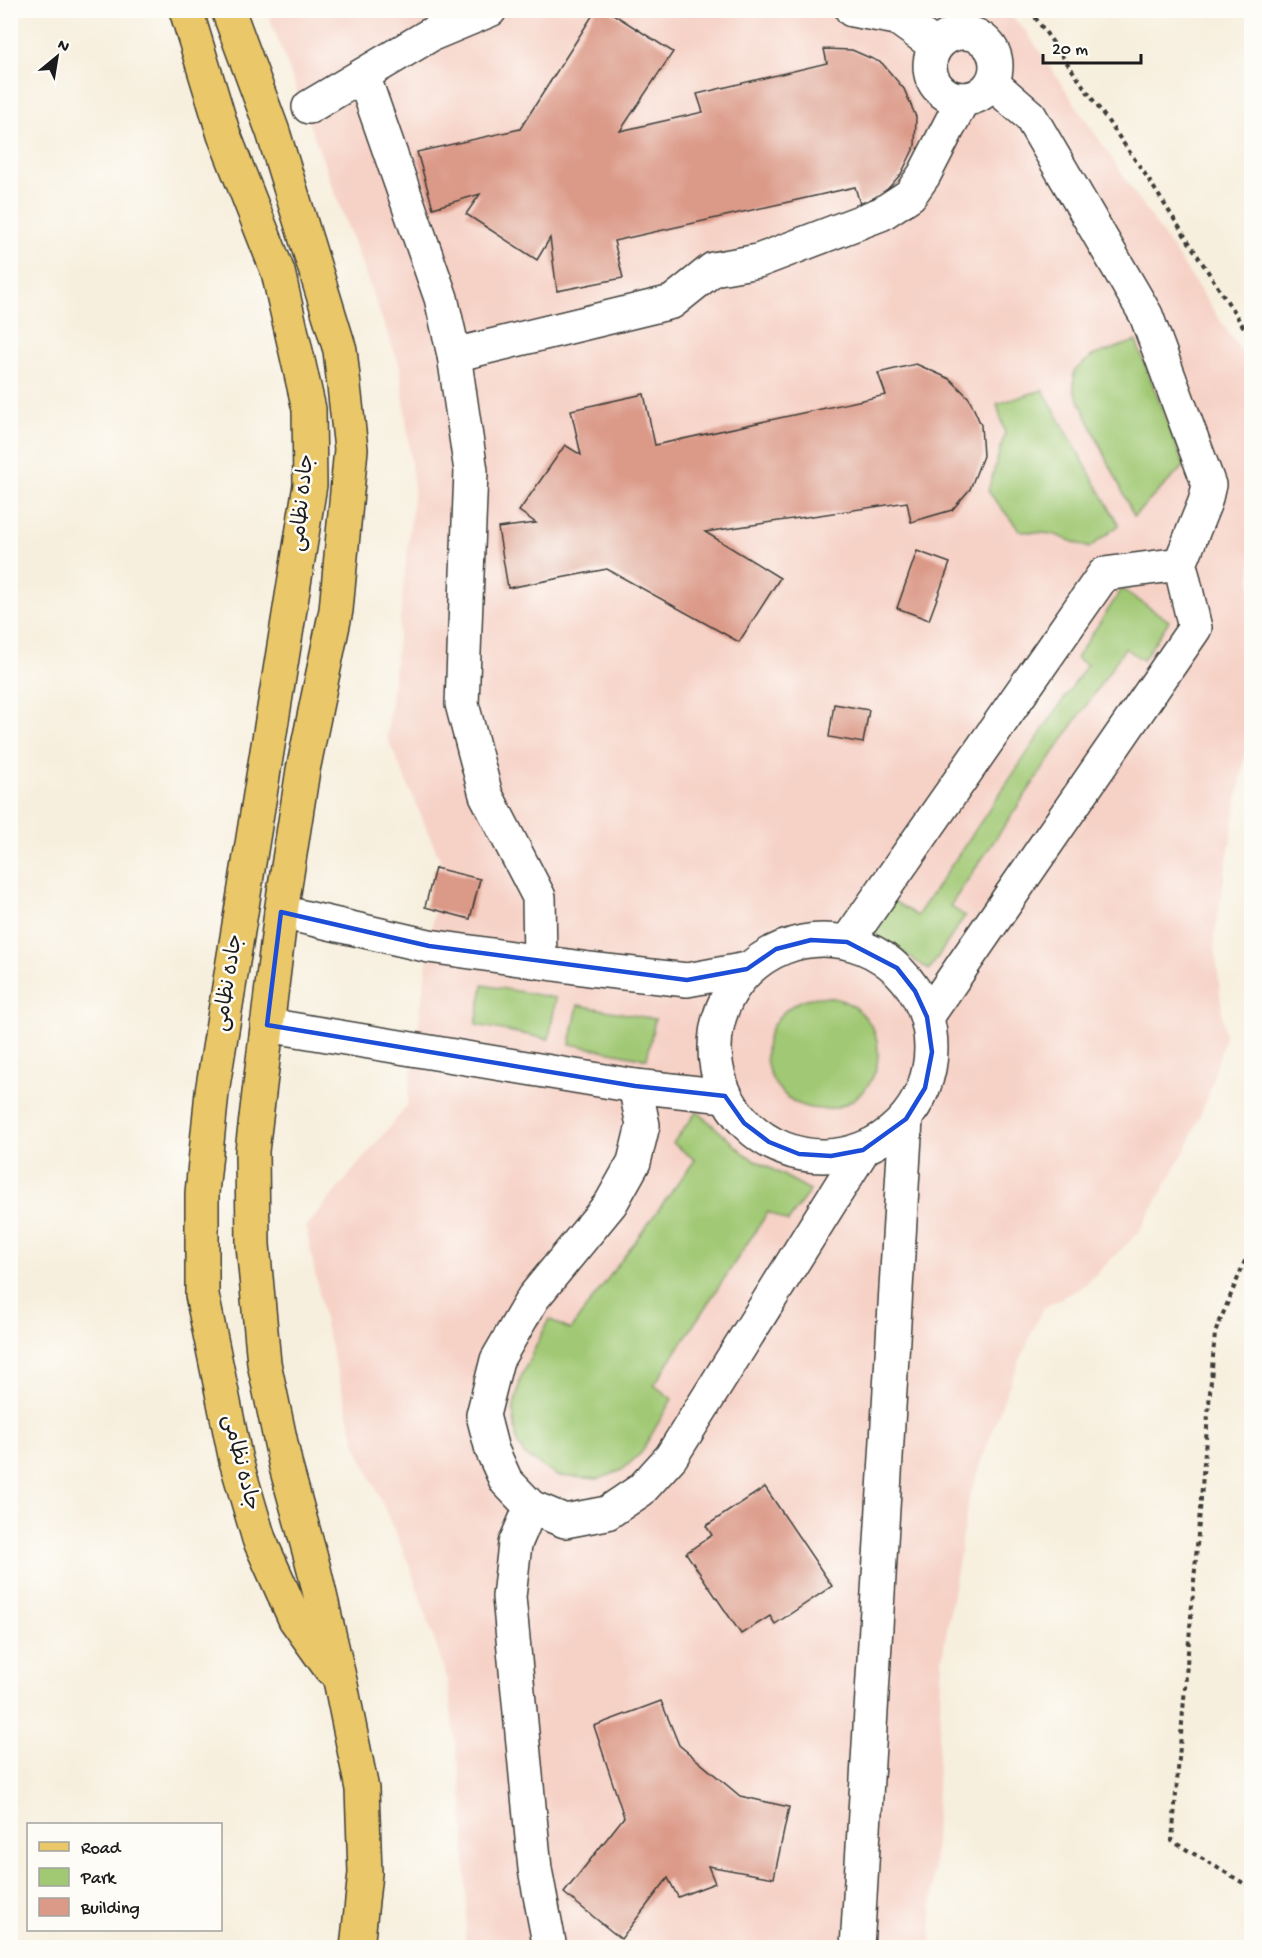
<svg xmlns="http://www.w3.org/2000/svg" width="1262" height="1958" viewBox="0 0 1262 1958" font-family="'Gochi Hand','Playpen Sans Arabic',sans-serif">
<rect width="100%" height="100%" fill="#fdfcf7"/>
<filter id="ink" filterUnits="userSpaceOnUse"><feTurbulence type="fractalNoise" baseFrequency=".0167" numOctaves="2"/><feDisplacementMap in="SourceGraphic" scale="12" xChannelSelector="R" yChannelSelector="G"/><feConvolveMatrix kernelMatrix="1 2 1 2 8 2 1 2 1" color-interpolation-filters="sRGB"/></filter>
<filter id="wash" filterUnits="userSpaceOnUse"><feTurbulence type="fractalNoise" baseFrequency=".008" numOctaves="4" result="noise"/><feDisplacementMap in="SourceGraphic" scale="24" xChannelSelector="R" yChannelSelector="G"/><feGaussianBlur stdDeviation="1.35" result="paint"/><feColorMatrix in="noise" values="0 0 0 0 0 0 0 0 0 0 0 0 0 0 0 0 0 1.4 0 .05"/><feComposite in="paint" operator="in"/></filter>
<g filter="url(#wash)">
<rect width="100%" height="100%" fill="#f7efde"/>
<polygon fill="#f6d1c6" points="267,11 1006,11 1026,31 1251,366 1251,720 1214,938 1225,1036 1207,1099 1187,1147 1139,1232 1086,1284 1042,1309 1006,1393 969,1498 942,1659 931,1947 464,1947 467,1914 463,1802 447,1679 411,1569 356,1444 326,1329 306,1227 407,1106 441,862 387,737 414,490 400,367"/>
<g fill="#a1c974" stroke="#5e7248" stroke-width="1.5">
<polygon points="1136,341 1184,466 1134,516 1074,390 1074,371 1092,356"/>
<polygon points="1043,390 1119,525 1089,548 1053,534 1020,531 988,491 1005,433 997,404"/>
<polygon points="1122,589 1169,621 1143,660 1125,648 950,906 965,916 929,970 873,932 894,901 917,916 1087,665 1076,658"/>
<polygon points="483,985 556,998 549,1039 476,1025"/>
<circle cx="822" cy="1053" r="56"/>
<polygon points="578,1005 655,1019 647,1059 570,1044"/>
<polygon points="697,1111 746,1155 810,1190 788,1222 768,1212 654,1385 672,1399 641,1453 622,1470 599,1479 557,1476 524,1454 517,1442 513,1411 521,1377 549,1319 570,1330 695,1160 673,1143"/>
</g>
<g id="blocks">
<g fill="#db9987">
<polygon points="596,10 607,10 673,52 620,131 703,112 697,94 827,63 824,49 852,50 882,63 904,89 916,117 915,146 901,174 883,194 860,204 855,187 614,241 623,278 557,291 550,238 537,260 466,214 480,194 433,208 417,152 520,129"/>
<polygon points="916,364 950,379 969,398 981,425 983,456 970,489 952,510 911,522 907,502 705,532 780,578 739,642 607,569 508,588 498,528 536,523 519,511 565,445 581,455 571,410 644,394 655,445 886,395 878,373"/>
<polygon points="917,551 950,563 929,620 897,608"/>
<polygon points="834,704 869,710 863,743 829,737"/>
<polygon points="435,868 480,879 470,919 425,907"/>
<polygon points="765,1487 832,1586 775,1624 770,1616 741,1634 686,1553 712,1535 706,1526"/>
<polygon points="661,1701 679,1745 740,1796 789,1807 774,1878 708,1866 715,1883 678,1897 668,1878 621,1939 564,1893 624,1817 594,1726"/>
</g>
</g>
</g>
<g filter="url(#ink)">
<use href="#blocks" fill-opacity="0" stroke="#3d3c39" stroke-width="1.5"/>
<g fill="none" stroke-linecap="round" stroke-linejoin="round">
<g stroke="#3d3c39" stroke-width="36">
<g id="minor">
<polyline points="852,10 897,18 936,46"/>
<circle cx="963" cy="66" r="33"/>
<polyline points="363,75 441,298 454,355 471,471 462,704 486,795 539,897 540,962"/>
<polyline points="309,107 430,35 490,10"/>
<polyline points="454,355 672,302 713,269 758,261 881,214 910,195 924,175 963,99"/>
<polyline points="281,912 429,946 589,969 687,980 747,969"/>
<circle cx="823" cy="1048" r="108"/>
<polyline points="847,942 1104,574 1180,564"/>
<polyline points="927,1017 1195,628 1180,564 1205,502 1209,485 1146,315 1030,116 992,83"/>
<polyline points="267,1025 635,1086 725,1096"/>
<polyline points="635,1086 643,1125 634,1162 611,1203 533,1298 497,1360 483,1415 492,1450 506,1481 531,1507 565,1521 607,1513 641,1490 671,1457 863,1150"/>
<polyline points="531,1507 515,1544 509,1597 535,1869 550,1948"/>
<polyline points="857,1948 906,1119"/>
</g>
</g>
<g stroke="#3d3c39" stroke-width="36">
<g id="major">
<polyline points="186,10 224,135 278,272 309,409 310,485 212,1092 202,1193 202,1295 236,1461 259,1539 295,1619 330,1668"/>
<polyline points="228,10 273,132 340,350 351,449 336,610 303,770 281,912 252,1151 253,1245 264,1363 286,1467 314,1569 341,1685 362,1789 365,1873 357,1948"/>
</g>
</g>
<g stroke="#3d3c39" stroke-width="4" stroke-dasharray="4.5 4.5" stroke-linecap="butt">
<polyline points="1030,10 1145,174 1252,340"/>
<polyline points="1252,1244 1215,1333 1172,1841 1252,1888"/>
</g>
<use href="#minor" stroke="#fff" stroke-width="33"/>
<use href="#major" stroke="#eac769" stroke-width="33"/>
</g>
</g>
<path fill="none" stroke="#1d4ed8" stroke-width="4.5" stroke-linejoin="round" d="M281,912L429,946L687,980L747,969L776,949L811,940L847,942L897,968L915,991L927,1017L932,1052L925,1088L906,1119L863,1150L831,1156L799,1154L769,1142L744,1123L725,1096L635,1086L267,1025Z"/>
<g text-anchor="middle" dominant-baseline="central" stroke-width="5" stroke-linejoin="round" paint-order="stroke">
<g font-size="21" fill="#1c1c1c" stroke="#fdfcf7">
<text transform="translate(304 503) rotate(-84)">جاده نظامی</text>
<text transform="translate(230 983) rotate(-81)">جاده نظامی</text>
<text transform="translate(239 1463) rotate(76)">جاده نظامی</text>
</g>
</g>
<rect width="1262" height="1958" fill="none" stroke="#fdfcf7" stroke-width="36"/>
<rect x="27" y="1823" width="195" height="108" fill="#fdfcf7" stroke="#a3a29f" stroke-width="1.5"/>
<rect x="39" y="1842" width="30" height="9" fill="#eac769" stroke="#a3a29f" stroke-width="1.5"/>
<text x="81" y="1853" font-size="18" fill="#1c1c1c">Road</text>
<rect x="39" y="1868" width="30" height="18" fill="#a1c974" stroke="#a3a29f" stroke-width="1.5"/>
<text x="81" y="1883" font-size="18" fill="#1c1c1c">Park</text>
<rect x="39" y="1898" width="30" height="18" fill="#db9987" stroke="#a3a29f" stroke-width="1.5"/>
<text x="81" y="1913" font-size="18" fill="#1c1c1c">Building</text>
<g transform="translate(57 57) rotate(30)" stroke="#fdfcf7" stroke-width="4.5" paint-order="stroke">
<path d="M0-4.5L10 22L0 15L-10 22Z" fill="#1c1c1c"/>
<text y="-9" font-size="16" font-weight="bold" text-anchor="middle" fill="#1c1c1c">N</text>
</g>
<path d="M1043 54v9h98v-9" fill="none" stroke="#1c1c1c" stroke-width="3"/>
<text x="1052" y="54" font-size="18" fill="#1c1c1c" stroke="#fdfcf7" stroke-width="4.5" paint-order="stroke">20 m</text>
</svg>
